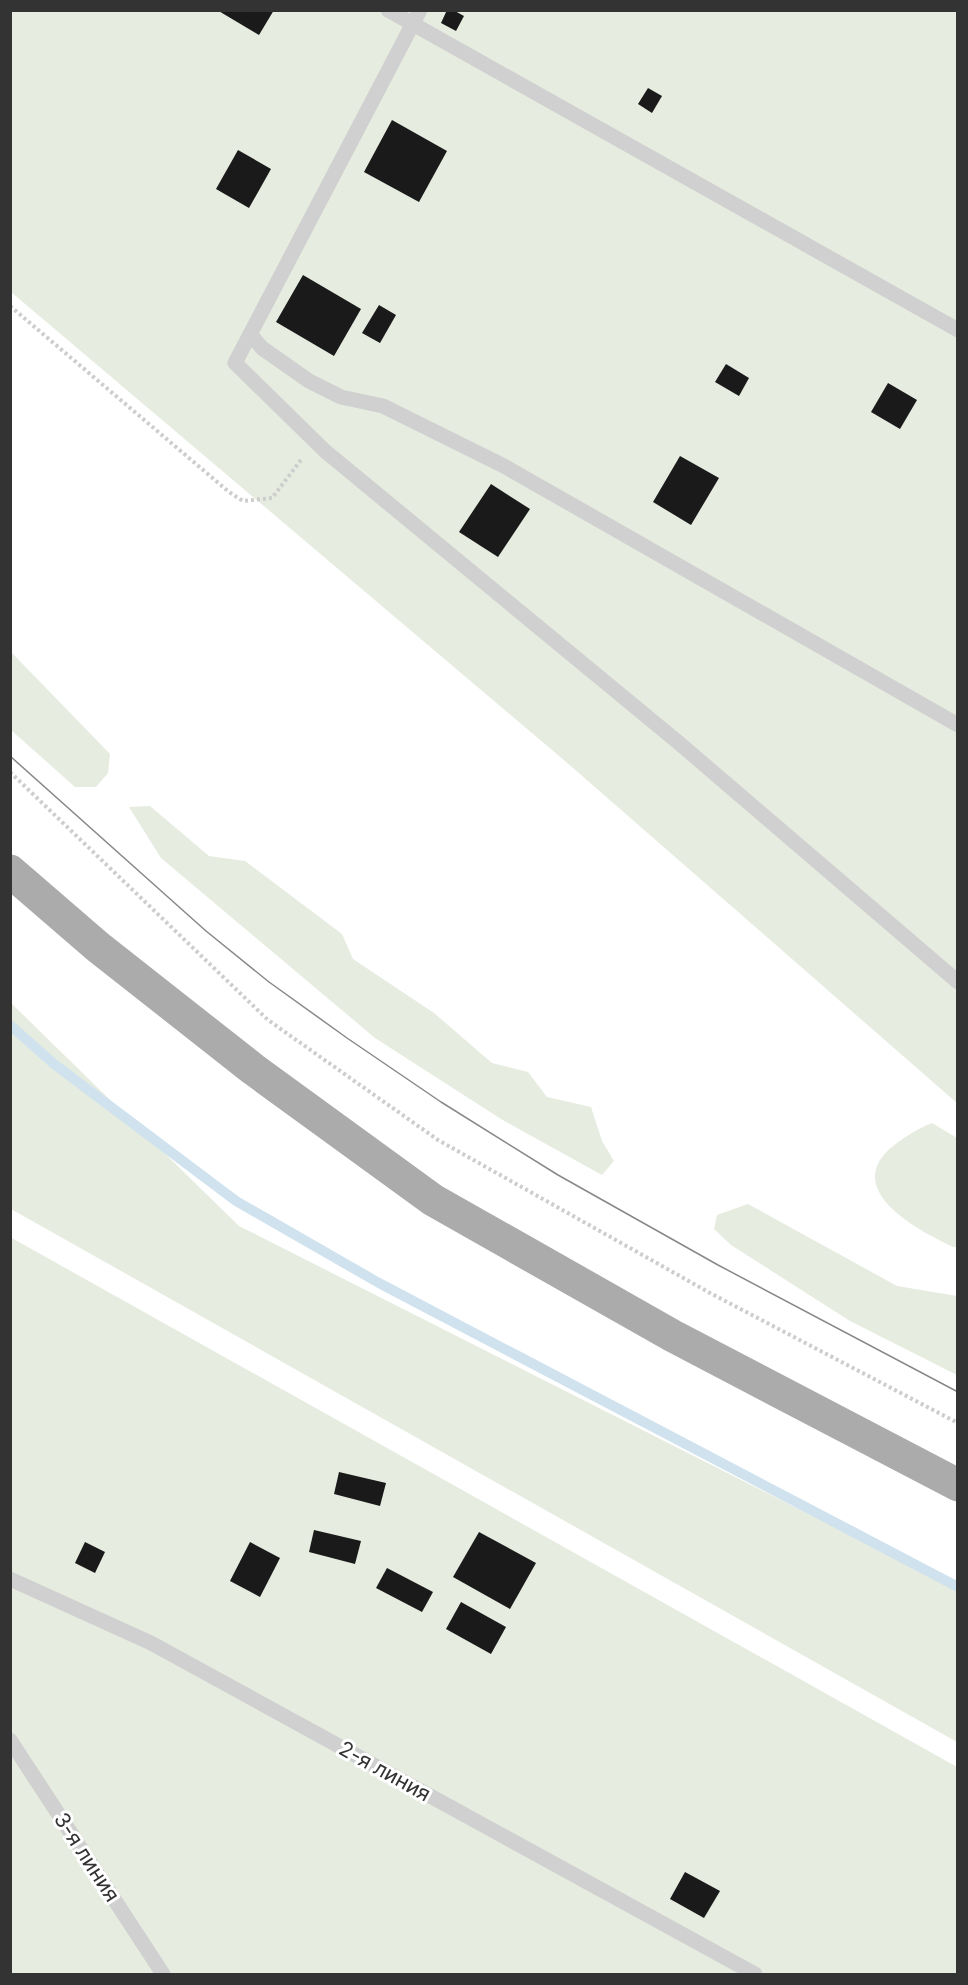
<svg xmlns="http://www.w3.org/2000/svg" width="968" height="1985" viewBox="0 0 968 1985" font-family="Inter,sans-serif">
<rect width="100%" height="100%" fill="#fff"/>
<g fill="#e6ecdf">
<polygon points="11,11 957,11 957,1103 565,761 11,292"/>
<polygon points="11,652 110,754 108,773 96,787 75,787 11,730"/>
<polygon points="150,806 209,856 245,861 342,934 353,959 434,1013 492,1063 528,1072 547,1097 591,1107 602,1141 614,1161 602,1175 501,1119 375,1038 161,858 129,807"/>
<polygon points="11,1003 239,1226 957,1589 957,1742 11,1209"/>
<path d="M932,1123L957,1138V1247H953C917,1230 840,1189 893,1146C906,1136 917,1129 932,1123Z"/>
<polygon points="748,1204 897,1286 957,1296 957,1375 850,1321 731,1245 714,1229 717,1215"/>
<polygon points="10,1237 957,1767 957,1974 11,1974"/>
</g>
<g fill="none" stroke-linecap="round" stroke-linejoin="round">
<polyline stroke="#cfe2ee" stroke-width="10" points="10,1025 54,1064 236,1201 379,1283 958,1587"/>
</g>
<g fill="#1a1a1a">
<polygon points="217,10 274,10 259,35"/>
<polygon points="447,10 453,10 464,16 456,31 441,23"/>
<polygon points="648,88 662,96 652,113 638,104"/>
<polygon points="392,120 447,151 419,202 364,172"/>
<polygon points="238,150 271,169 249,208 216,189"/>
<polygon points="303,275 361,309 334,356 276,322"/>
<polygon points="379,305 396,315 380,343 362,333"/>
<polygon points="726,364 749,378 739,396 715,382"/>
<polygon points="888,383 917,400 900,429 871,412"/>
<polygon points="680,456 719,478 691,525 653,502"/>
<polygon points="491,484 530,509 498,557 459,532"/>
<polygon points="339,1472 386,1483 380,1506 334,1494"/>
<polygon points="314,1530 361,1541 355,1564 309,1552"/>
<polygon points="479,1532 536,1563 510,1609 453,1577"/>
<polygon points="85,1542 105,1552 95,1573 75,1563"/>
<polygon points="250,1542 280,1558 260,1597 230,1581"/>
<polygon points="387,1568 433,1592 422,1612 376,1588"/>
<polygon points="461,1602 506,1627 491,1654 446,1629"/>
<polygon points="685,1872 720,1891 704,1918 670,1899"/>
</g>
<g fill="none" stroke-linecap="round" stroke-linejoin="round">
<g stroke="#cdcdcd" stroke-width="4" stroke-dasharray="3 3" stroke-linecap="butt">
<polyline points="10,306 229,492 243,501 272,498 301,460"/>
<polyline points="10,740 10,742"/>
<polyline points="10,772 268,1020 438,1140 710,1293 958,1423"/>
</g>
<g stroke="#d0d0d0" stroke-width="15">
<polyline points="388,10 958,330"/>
<polyline points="420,10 235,363 325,451 679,743 958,982"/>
<polyline points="251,335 262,348 309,381 341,397 383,406 504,466 958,725"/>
<polyline points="10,1579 151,1643 755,1974"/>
<polyline points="10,1740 163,1974"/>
</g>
<polyline stroke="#ababab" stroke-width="33" points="10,871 98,947 253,1069 433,1200 673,1336 958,1485"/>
<polyline stroke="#888" stroke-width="1.5" points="10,756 206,931 269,982 347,1038 441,1102 558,1175 718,1265 958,1392"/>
</g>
<g text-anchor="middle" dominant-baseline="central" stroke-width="6" stroke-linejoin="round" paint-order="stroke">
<g font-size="21" fill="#333" stroke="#fff">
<text transform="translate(385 1771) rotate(29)">2-я линия</text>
<text transform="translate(87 1857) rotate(57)">3-я линия</text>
</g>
</g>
<rect width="968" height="1985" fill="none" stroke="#333333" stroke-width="24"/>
</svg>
